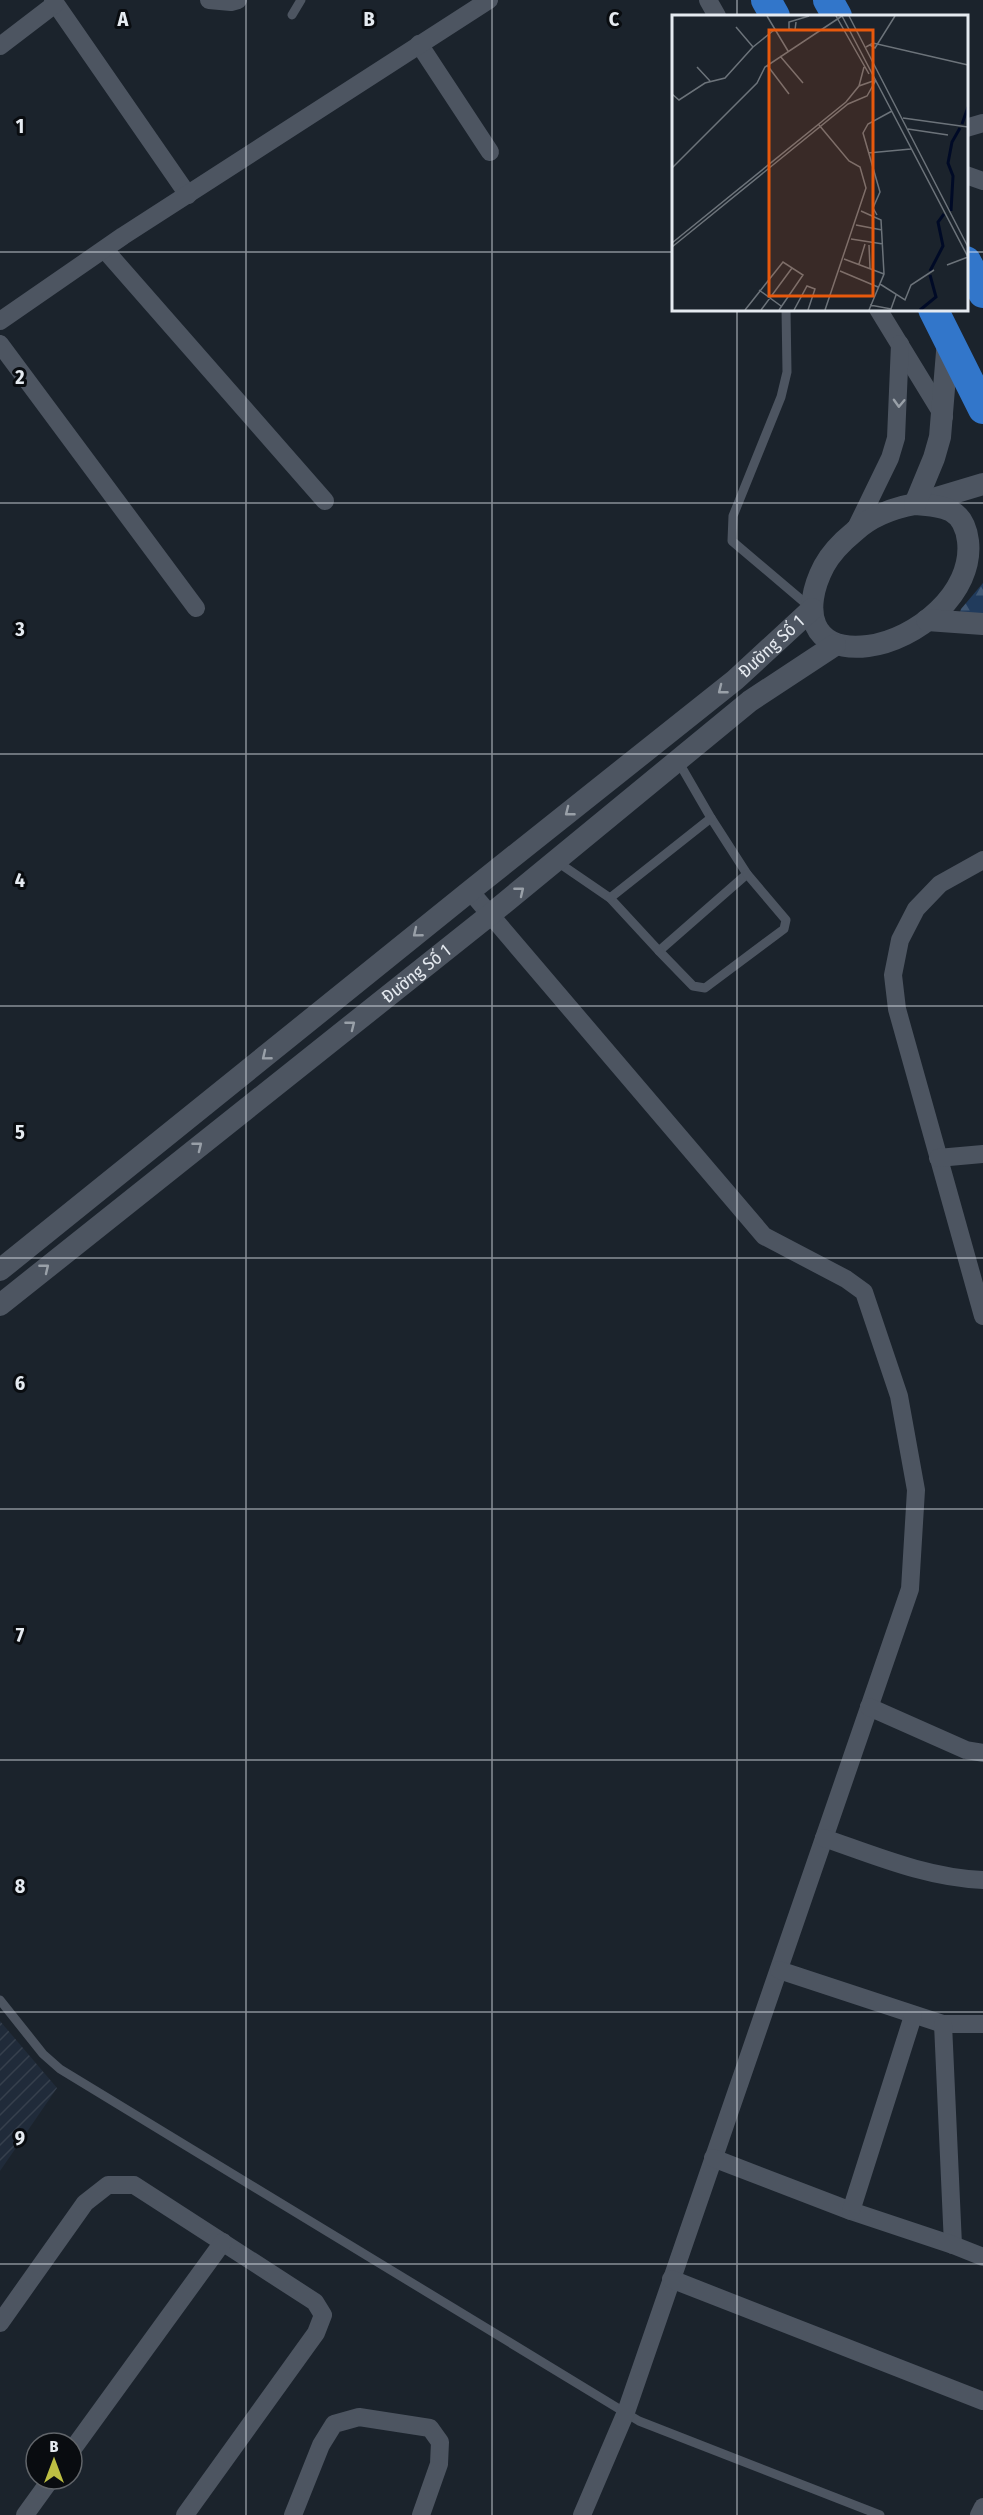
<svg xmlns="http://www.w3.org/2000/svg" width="983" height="2515" viewBox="0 0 983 2515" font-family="'Fira Sans Condensed',sans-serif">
<defs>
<pattern id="industrial-furrows" width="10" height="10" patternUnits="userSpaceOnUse" patternTransform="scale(1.5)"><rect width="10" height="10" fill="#202b3a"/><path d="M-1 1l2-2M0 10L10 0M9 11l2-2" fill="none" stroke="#36404d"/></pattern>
<pattern id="forest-firs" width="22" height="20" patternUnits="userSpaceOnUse" patternTransform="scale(1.5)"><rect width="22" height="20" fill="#213b5c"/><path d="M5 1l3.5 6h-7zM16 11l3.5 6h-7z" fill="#415874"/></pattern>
</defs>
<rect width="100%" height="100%" fill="#1b232c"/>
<polygon fill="url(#industrial-furrows)" points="0,2021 57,2088 0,2171"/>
<polygon fill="url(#forest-firs)" points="983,583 983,615 960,612 961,609"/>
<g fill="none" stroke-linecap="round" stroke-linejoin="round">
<g stroke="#4d5561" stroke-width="9">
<polyline points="292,15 301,0"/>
<polyline points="786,309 787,372 781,397 733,516 732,541 811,608"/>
<polyline points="556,861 610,898 659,951 747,874 711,818 678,761"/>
<polyline points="610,898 711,818"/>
<polyline points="659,951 693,986 705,988 784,929 786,920 747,874"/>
<polyline points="0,2000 43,2054 60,2069 639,2421 880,2515"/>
</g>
<g stroke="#4d5561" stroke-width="18">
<polyline points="53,0 188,195"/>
<polyline points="209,0 231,2 238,0"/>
<polyline points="708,0 717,16"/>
<polyline points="419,44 490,152"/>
<polyline points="0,46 55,4"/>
<polyline points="966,128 983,123"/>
<polyline points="966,175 983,181"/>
<polyline points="105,250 325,501"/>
<polyline points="878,309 944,417"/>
<polyline points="0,321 123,236 489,0"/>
<polyline points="0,344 196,608"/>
<polyline points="855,530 890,458 896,438 900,344"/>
<polyline points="983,860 940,884 916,909 900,940 893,975 897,1009 983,1316"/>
<polyline points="470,891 764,1236 846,1279 864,1292 899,1396 916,1490 910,1589 626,2412 582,2515"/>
<polyline points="938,1158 983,1154"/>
<polyline points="869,1707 966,1750 983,1753"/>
<path d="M824,1838C876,1856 928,1878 983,1880"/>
<polyline points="779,1970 943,2024 983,2024"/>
<polyline points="943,2024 953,2245"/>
<polyline points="713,2158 851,2211 953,2245 983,2257"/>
<polyline points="851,2211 913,2016"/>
<polyline points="671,2279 983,2401"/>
<polyline points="0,2323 85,2203 108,2185 134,2185 315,2302 323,2315 316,2333 185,2515"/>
<polyline points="72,2450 223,2242"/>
<polyline points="25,2515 51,2479"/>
<polyline points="293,2515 321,2445 334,2424 359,2417 430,2428 440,2442 439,2464 421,2515"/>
<polyline points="979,2515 983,2507"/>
</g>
<g stroke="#4d5561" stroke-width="22">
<polyline points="923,502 983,484"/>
<path d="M915,504C944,506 964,508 968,541C974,593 916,640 868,646C810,653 801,610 824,566C831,553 843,541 854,532C871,516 893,508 915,504Z"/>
<polyline points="915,504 934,458 940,437 948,340"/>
<polyline points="927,620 983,624"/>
<path id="s1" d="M0,1270L470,891L735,680L812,609"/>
<path id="s2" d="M0,1305L491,914L750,701L835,645"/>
</g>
<g stroke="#3276ca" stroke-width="30">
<polyline points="766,0 775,16"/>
<polyline points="828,0 837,16"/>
<polyline points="966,261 983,293"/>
<polyline points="933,309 983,409"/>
</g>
</g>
<defs><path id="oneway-chevron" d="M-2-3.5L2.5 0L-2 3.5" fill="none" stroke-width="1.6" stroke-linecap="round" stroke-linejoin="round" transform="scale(1.5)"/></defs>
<g stroke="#99a0a8">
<use href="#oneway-chevron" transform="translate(899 403) rotate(92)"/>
<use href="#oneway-chevron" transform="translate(722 690) rotate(142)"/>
<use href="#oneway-chevron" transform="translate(569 812) rotate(142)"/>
<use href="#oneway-chevron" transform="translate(520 891) rotate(-39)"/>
<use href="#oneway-chevron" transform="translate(417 933) rotate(141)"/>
<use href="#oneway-chevron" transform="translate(351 1025) rotate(-38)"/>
<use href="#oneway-chevron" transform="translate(266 1056) rotate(141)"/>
<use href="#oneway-chevron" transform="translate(198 1146) rotate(-38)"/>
<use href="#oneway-chevron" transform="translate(45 1268) rotate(-39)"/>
</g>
<path fill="none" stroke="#e5eaf0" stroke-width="1.5" stroke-opacity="0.55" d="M246,0V2515M492,0V2515M737,0V16M0,252H674M966,252H983M737,309V2515M0,503H983M0,754H983M0,1006H983M0,1258H983M0,1509H983M0,1760H983M0,2012H983M0,2264H983"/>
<g text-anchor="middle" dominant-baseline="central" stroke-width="6" stroke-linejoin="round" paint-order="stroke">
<g font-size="18" fill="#e5eaf0" stroke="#090c10">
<text stroke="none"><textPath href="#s1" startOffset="992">Đường Số 1</textPath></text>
<text stroke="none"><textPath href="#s2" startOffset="532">Đường Số 1</textPath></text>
</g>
</g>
<g transform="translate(672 15)">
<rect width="296" height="296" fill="#1b232c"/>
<path fill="none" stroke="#000a26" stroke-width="3" d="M290,109L296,92M279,196L281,161L276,148L280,127L288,113M258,256L271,231L266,207L272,199M248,295L264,282L258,260"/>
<path fill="none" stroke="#6c737a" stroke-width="1.5" d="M95,1L116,36M164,1L197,59M170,1L296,242M177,1L296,232M124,7L123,15L117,14V7L137,1M64,12L81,32L102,15M198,30L203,33L223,1M194,32L201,28L296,50M108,41L131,68M95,50L117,79M25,52L38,66M187,71L192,52M0,79L7,85L33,68L53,63L81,32M231,103L296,112M147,110L177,146L188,152L194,173L153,295M236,114L276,120M196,138L239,134M0,153L85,68L93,52L170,1M189,196L209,205L212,259L197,295M205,200L201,193L208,177L191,118L196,109L220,96M184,210L210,215M179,224L211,229M0,228L174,87L187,71L204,65M197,230L198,253M0,232L176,89L195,81L204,65M172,244L212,259M187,249L193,229M275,250L296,242M168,256L206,272M208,269L233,285L239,270L262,255M87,275L109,291M198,290L219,294L224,280M73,295L111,247L131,260L107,295M89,295L120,253M122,295L135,271L143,274L136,295"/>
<path fill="#e8590c" fill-opacity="0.15" stroke="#e8590c" stroke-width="3" d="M97,15H201V281H97Z"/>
<rect width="296" height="296" fill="none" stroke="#e5eaf0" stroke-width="3"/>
</g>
<g font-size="20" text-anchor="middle" font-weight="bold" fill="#e5eaf0" stroke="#090c10" stroke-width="6" stroke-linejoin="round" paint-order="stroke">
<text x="123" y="26">A</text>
<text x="369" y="26">B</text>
<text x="614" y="26">C</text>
<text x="20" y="133">1</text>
<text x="20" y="384">2</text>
<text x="20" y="636">3</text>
<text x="20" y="887">4</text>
<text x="20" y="1139">5</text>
<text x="20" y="1390">6</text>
<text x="20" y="1642">7</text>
<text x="20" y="1893">8</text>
<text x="20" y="2145">9</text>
</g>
<g transform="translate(54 2461)"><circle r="28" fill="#090c10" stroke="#61656a" stroke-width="1.5"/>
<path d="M0-4.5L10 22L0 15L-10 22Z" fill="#bdbf43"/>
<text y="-9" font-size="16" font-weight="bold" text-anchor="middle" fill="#e5eaf0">B</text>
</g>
</svg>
